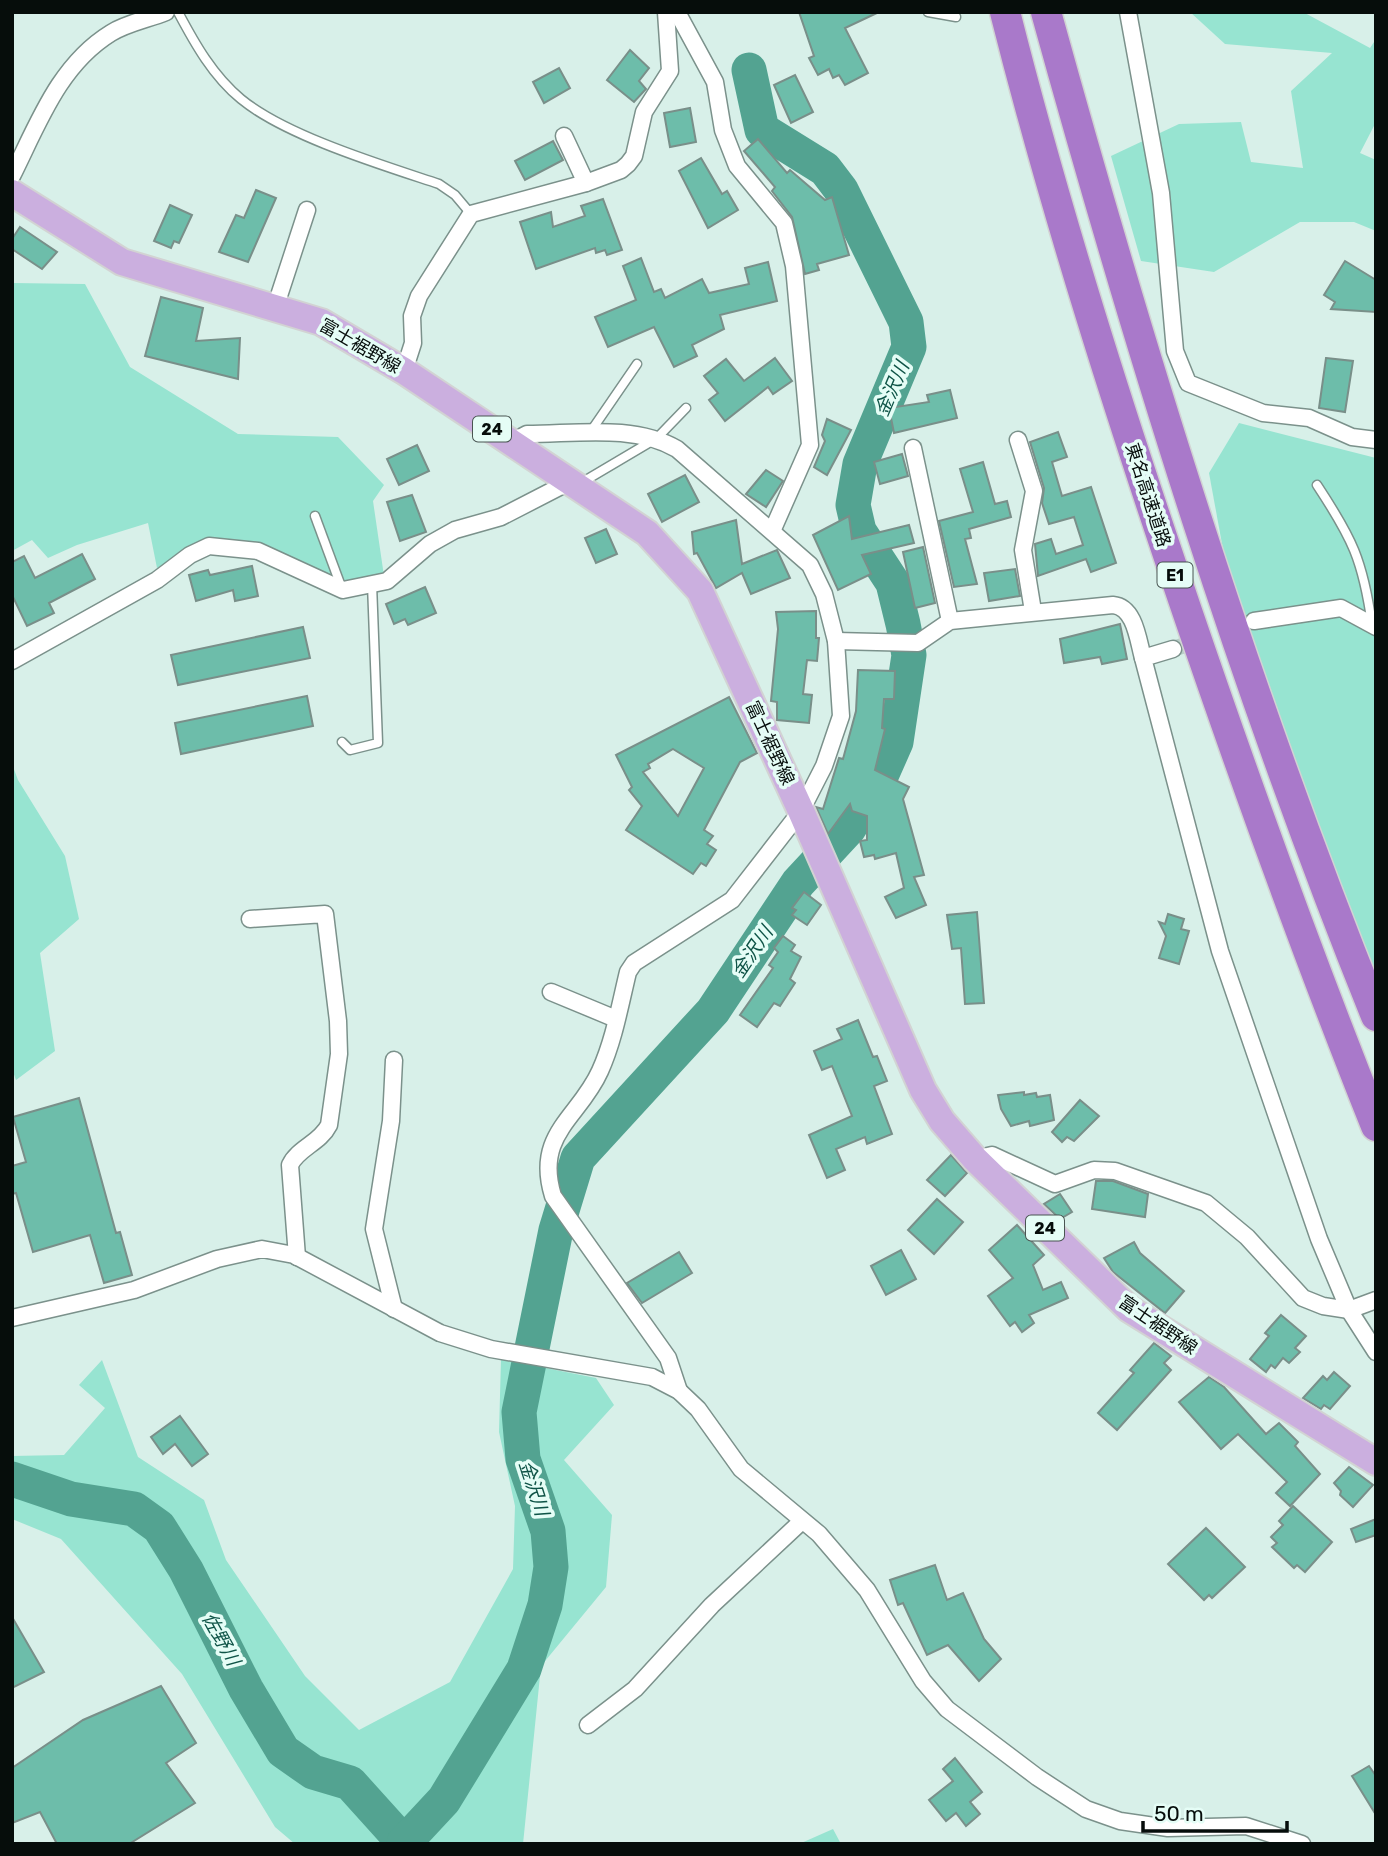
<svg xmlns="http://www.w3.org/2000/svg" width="1388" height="1856" viewBox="0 0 1388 1856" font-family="Rubik,'Noto Sans JP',sans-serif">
<rect width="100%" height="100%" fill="#d8f0e9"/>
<g fill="#97e4d1">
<polygon points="1190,12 1303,12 1370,48 1376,39 1376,122 1360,153 1376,160 1376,231 1354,222 1300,222 1214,272 1141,261 1111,156 1179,124 1241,122 1251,162 1303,168 1291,91 1332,53 1225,44"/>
<polygon points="12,283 85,284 130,367 238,434 338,437 384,485 373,501 384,576 346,583 211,537 157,568 148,523 77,545 48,558 32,540 12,551"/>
<polygon points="1239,423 1376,458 1376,986 1234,609 1209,473"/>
<polygon points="12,764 18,780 65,856 79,919 40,953 55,1051 16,1080 12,1069"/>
<polygon points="501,1359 596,1378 614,1405 564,1460 612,1515 606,1587 541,1666 523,1844 295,1844 275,1827 182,1674 61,1539 12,1519 12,1456 64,1455 105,1408 79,1385 102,1360 138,1457 204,1500 226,1560 305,1676 359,1730 450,1682 513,1569 515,1506 499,1432"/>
<polygon points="833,1829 841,1844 799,1844"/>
</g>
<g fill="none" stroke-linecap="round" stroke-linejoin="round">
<g stroke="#53a391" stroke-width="35">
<polyline points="12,1479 71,1499 134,1509 159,1527 186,1570 246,1689 283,1751 313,1772 350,1783 405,1844"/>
<polyline points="404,1843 444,1800 524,1669 545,1605 551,1567 548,1531 523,1459 519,1412 556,1230 578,1158 713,1011 798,883 849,828 881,776 896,742 909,655 903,624 893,583 859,531 853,505 860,464 909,347 906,322 841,190 825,169 762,130 749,70"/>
</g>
</g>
<g fill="#6dbdaa" stroke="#798f89" stroke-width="2" fill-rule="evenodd">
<polygon points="799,12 879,12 845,28 868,73 845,85 839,75 833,78 829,69 818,75 809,58 814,56"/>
<polygon points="630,50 649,68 639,81 646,89 634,102 607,80"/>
<polygon points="559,68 570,88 544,103 533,82"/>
<polygon points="795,75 813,112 791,123 774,85"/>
<polygon points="690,108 696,142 670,147 664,113"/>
<polygon points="758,139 787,173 790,170 825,200 832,197 849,255 817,264 819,270 805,274 792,217 772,191 775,187 744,151"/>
<polygon points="553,141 563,160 525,180 515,161"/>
<polygon points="701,158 722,194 727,191 738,210 708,228 679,171"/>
<polygon points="256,190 276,198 248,262 219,252 236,215 244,218"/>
<polygon points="603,199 622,250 607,255 605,250 596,253 595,248 536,269 520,222 551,212 553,227 585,216 581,206"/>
<polygon points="170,205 192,215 179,243 174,241 171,248 154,241"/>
<polygon points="20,227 57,252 42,269 12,249 12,239"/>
<polygon points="641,258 654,292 661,289 665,298 702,279 709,293 749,284 745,268 768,262 777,301 720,315 724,329 692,345 697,356 674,367 654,327 608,347 595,317 636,300 623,266"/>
<polygon points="1345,261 1376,280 1376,312 1331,309 1335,302 1324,295"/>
<polygon points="161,297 203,308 196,341 240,338 238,379 145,356"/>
<polygon points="775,358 792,381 773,394 768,387 725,421 709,400 718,393 704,376 726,359 744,381"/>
<polygon points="1326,358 1353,361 1345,412 1319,408"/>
<polygon points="950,390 957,418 894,433 889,408 929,402 927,395"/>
<polygon points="827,419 851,430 827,475 814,467 825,441 822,435"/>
<polygon points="1058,432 1067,457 1052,462 1062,496 1091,487 1116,563 1091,572 1086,559 1038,576 1035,544 1051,539 1056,554 1083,545 1074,517 1049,524 1042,503 1044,488 1030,442"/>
<polygon points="417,445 429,471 399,485 387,459"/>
<polygon points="902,454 908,476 880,484 874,462"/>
<polygon points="983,462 995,504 1007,501 1011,517 969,529 971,538 965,539 977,584 954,587 939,521 973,512 960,469"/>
<polygon points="766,470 783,481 766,507 746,494"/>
<polygon points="685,475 699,502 662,522 648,494"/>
<polygon points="412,495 426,532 400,541 387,502"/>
<polygon points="849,516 852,539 909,525 914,543 862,555 871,574 838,590 813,535"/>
<polygon points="736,520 742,564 777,550 790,578 751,594 742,573 716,588 697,553 694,554 692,532"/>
<polygon points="606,529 617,554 596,563 585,538"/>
<polygon points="923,547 935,603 915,608 903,552"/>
<polygon points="82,554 95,579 49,603 54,613 27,626 12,595 12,562 24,556 35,578"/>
<polygon points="252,566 258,596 235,601 233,590 196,601 189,575 208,570 210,575"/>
<polygon points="1015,569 1020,596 989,601 984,573"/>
<polygon points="425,587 436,613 408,625 405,619 394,624 386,604"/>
<polygon points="816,611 816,638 819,638 817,661 807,660 803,694 812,695 809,723 777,720 777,702 771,701 778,629 776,612"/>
<polygon points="1120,624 1127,659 1102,664 1100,657 1064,663 1060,639"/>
<polygon points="303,627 310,658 178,685 171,655"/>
<polygon points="858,670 895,671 894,699 884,699 882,728 885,729 875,770 909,787 903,799 924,875 914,877 926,905 896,918 885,897 904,888 896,853 875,859 874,855 864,857 860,841 867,840 867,816 852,811 850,804 828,834 816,807 823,809 839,758 843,759 856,711"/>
<polygon points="307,696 313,726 181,754 175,723"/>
<path d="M729,697L757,753L740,762L704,830L713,836L707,844L716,850L706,866L701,863L693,874L626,830L642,806L629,790L632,787L616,755ZM673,749L704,768L678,816L643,772L650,768L648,764Z"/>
<polygon points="804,892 821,905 807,925 792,915 796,910 792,908"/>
<polygon points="977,912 984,1003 965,1004 961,948 952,949 947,915"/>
<polygon points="1168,914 1184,919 1181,929 1189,931 1179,964 1159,958 1166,936 1159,922 1165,924"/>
<polygon points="783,936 795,945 791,951 801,957 790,979 795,983 780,1006 774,1003 757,1027 740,1015 773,968 769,965 778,952 774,948"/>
<polygon points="858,1020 873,1057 877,1056 887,1081 874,1086 892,1134 867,1144 865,1137 836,1149 845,1170 827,1178 809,1135 852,1116 832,1066 822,1070 814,1051 842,1039 837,1029"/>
<polygon points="1024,1092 1024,1095 1036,1093 1037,1097 1050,1095 1054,1120 1030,1126 1029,1121 1011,1126 1001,1109 998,1095"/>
<polygon points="79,1098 116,1233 120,1232 132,1275 104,1283 90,1235 33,1252 16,1193 12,1194 12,1166 26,1162 13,1117"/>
<polygon points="1080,1100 1099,1116 1074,1141 1067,1137 1062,1142 1052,1132"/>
<polygon points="951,1155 967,1173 945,1196 927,1180"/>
<polygon points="1096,1181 1113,1181 1148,1194 1145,1217 1092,1209"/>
<polygon points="1060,1194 1072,1212 1060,1219 1044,1204"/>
<polygon points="937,1199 963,1222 934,1254 908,1230"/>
<polygon points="1017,1225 1044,1255 1033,1265 1043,1290 1061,1282 1068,1298 1029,1315 1034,1323 1022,1332 1015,1322 1010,1326 988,1296 1013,1278 989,1250"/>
<polygon points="1134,1242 1140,1253 1184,1291 1165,1313 1113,1272 1104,1258"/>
<polygon points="901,1250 916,1279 886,1295 871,1266"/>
<polygon points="679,1252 692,1273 642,1303 627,1283"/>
<polygon points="1281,1315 1306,1336 1295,1348 1300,1352 1289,1363 1283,1358 1275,1368 1271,1365 1266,1372 1250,1359 1269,1336 1265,1333"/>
<polygon points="1154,1343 1171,1356 1164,1363 1171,1370 1117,1430 1098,1413 1134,1373 1130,1370"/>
<polygon points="1334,1372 1350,1386 1330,1409 1324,1405 1321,1409 1303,1398 1323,1376 1327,1380"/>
<polygon points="1209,1377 1224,1387 1266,1434 1279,1423 1298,1442 1295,1446 1320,1474 1290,1506 1276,1493 1287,1482 1238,1434 1221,1449 1179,1402"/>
<polygon points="180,1416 208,1454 192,1466 175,1444 163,1454 151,1437"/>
<polygon points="1349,1467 1373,1485 1353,1507 1340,1495 1341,1491 1334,1483"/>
<polygon points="1293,1506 1332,1542 1305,1572 1297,1565 1294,1568 1272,1547 1277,1543 1271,1537 1283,1525 1279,1521"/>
<polygon points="1376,1519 1376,1535 1356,1542 1351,1529"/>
<polygon points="1206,1528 1245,1567 1212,1598 1209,1595 1204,1600 1168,1564"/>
<polygon points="935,1565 947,1600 963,1593 984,1639 1001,1659 979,1681 948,1645 927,1655 903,1603 898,1605 890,1580"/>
<polygon points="12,1617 44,1672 12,1688"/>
<polygon points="161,1686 196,1743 166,1763 195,1803 129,1844 57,1844 40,1812 12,1823 12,1768 83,1720"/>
<polygon points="955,1758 982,1792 970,1802 980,1814 966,1826 956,1813 946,1821 929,1800 953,1781 943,1769"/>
<polygon points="1369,1766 1376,1776 1376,1815 1352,1776"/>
</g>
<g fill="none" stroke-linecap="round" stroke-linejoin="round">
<polyline stroke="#b8cec8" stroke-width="16" stroke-dasharray="16 8" stroke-linecap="butt" points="1173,649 1238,627"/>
<g stroke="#7b918b" stroke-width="11">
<g id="lane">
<path d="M178,12C195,44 213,76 241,99C286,136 382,165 439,184L455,195L471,214"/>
<polyline points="928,12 956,17"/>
<polyline points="591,431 637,364"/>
<polyline points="581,483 657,438 686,408"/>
<path d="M1317,485C1352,538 1363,560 1372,625"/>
<polyline points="315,516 342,589"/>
<polyline points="342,742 350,750 378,743 372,584"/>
</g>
</g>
<g stroke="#7b918b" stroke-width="19">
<g id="street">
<polyline points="677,12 715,82 723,130 737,166 784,223 794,266 810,445 773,529"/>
<polyline points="1128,12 1161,193 1175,351 1188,383 1263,413 1309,418 1352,437 1376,440"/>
<polyline points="564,136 586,183"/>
<path d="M12,176C38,124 59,65 111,33C127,23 149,19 166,12"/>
<polyline points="275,308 307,210"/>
<polyline points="404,371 413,343 412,316 419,296 471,214 586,183 621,170 628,164 634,156 644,112 670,71 666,12"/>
<polyline points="1018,440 1034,491 1023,550 1033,611"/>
<path d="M512,442L527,434C576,434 634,424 677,449L810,565L824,594L836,641L841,716L824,766L801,811L732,900L634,963L628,972C620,1005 614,1040 600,1071C579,1118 534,1134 553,1196L668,1358L679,1391"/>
<polyline points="913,448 950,621"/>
<polyline points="1254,621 1341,608 1376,627"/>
<path d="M836,641L918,643L950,621L1113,605C1135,607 1138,640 1143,658"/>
<polyline points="1173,649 1143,658 1220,951 1319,1239 1349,1310 1376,1352"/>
<polyline points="12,661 157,580 190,555 209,546 258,551 343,590 387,581 430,544 455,530 501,517 571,481"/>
<path d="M250,919L325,914L338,1021L339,1054L329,1125C320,1143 298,1148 290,1165L297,1257"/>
<polyline points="551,992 616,1019"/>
<polyline points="975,1159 992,1155 1055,1184 1094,1170 1115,1171 1206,1203 1247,1237 1303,1298 1323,1306 1349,1310 1376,1300"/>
<polyline points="394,1309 374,1229 391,1121 394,1060"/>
<polyline points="12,1318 134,1290 217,1259 262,1249 294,1255 440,1333 491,1349 652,1377 679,1391 698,1409 741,1469 819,1534 867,1590 923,1681 947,1709 1037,1777 1086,1809 1120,1821 1168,1828 1246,1826 1302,1844"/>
<polyline points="588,1725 635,1689 712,1605 802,1521"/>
</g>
</g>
<g stroke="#d2d3d3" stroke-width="30">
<polyline id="primary" points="12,193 122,262 321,322 404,371 647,533 700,591 801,811 923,1090 942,1121 975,1159 1129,1309 1376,1462"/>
</g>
<g stroke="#d2d3d3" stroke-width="33">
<g id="highway">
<path d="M1005,12C1056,214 1120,414 1187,611C1246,784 1308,956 1376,1126"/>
<path d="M1046,12C1140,352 1244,689 1376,1016"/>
</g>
</g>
<use href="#lane" stroke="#fff" stroke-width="8"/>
<use href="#street" stroke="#fff" stroke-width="16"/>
<use href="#primary" stroke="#cbafdf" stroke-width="26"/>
<use href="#highway" stroke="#a979ca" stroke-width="30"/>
</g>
<g text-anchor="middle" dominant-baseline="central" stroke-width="7" stroke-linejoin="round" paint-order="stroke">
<g fill="#e5fdf6" stroke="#495552" stroke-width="2">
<rect x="473" y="416.5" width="38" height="25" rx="5"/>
<rect x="1157.5" y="562.5" width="35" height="25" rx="5"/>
<rect x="1026" y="1215.5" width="38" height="25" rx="5"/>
</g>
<g font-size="16" font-weight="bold" fill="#060d0b">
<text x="492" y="429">24</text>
<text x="1175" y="575">E1</text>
<text x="1045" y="1228">24</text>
</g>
<g font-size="18" fill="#060d0b" stroke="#e5fdf6">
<text transform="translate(360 346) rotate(30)">富士裾野線</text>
<text transform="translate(1148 495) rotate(72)">東名高速道路</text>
<text transform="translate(770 743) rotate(65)">富士裾野線</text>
<text transform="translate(1158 1325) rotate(34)">富士裾野線</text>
</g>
<g font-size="19" font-style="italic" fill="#0f5447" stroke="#e5fdf6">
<text transform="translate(892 389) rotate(-67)">金沢川</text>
<text transform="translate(752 952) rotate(-56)">金沢川</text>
<text transform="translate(534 1488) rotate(72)">金沢川</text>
<text transform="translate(221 1639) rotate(61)">佐野川</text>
</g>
</g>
<rect width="1388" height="1856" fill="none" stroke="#060d0b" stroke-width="28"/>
<path d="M1143 1821v10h144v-10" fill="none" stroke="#060d0b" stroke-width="3.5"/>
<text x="1154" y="1821" font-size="21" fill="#060d0b" stroke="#e5fdf6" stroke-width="5" paint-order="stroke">50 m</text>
</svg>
